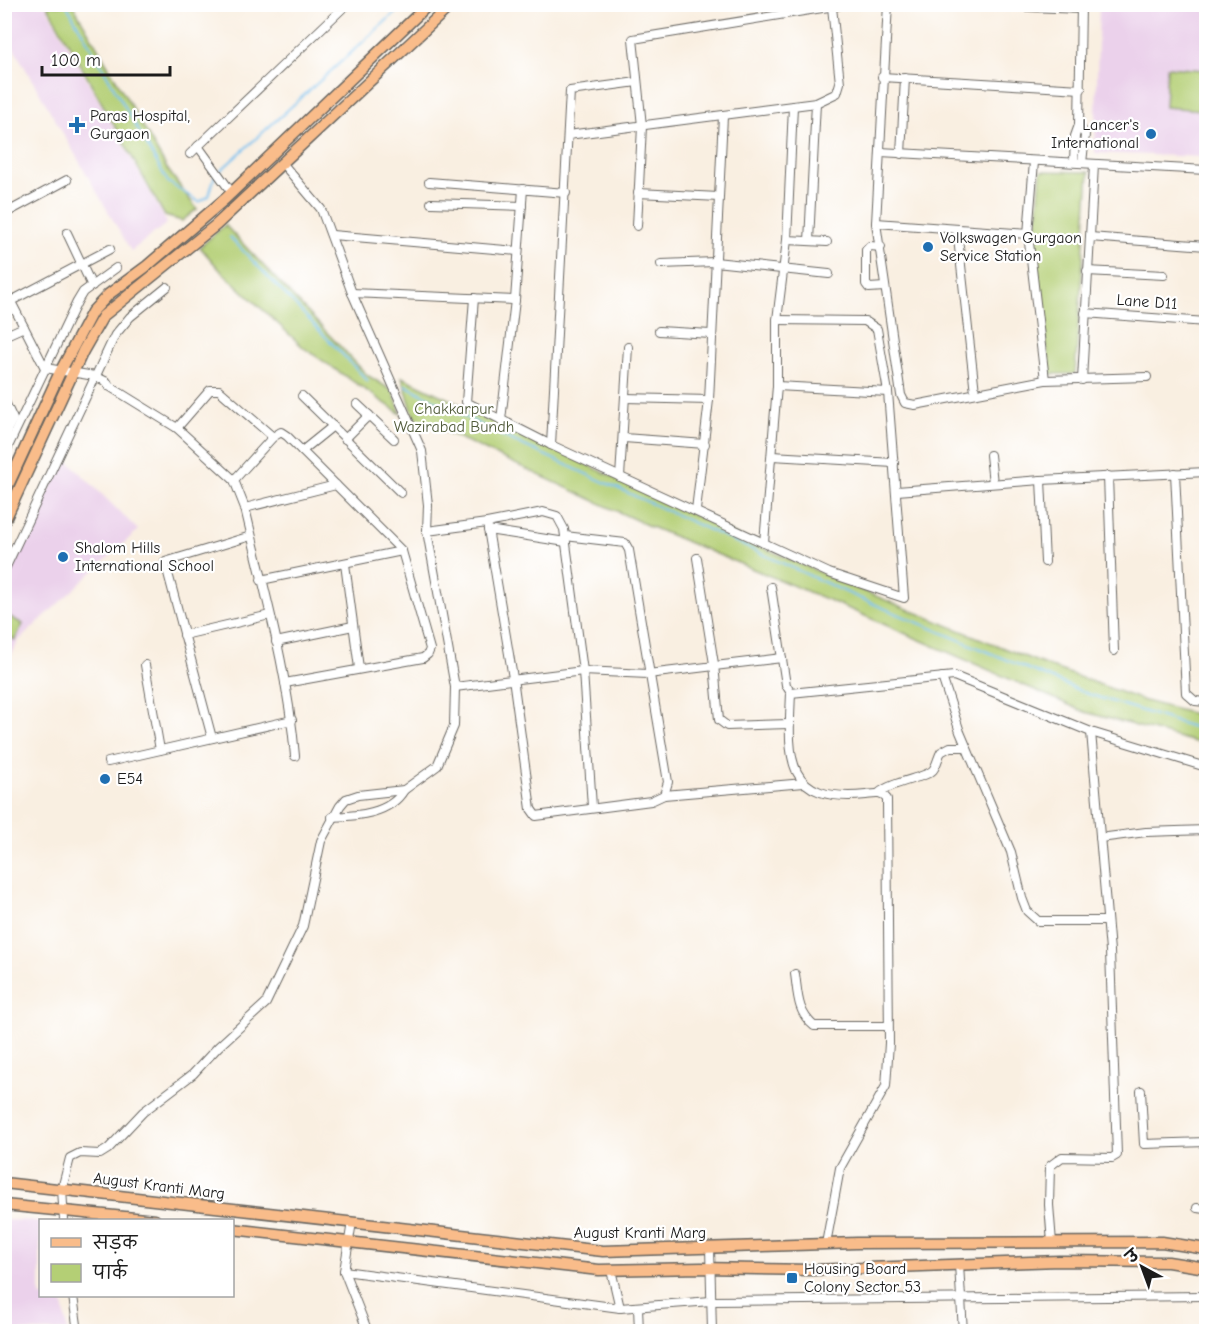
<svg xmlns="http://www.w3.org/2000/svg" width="1211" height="1336" viewBox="0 0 1211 1336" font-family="'Comic Neue','Playpen Sans Deva',sans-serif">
<rect width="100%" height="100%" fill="#fff"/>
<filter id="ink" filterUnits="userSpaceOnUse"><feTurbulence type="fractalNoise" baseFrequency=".0167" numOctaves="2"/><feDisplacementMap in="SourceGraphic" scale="12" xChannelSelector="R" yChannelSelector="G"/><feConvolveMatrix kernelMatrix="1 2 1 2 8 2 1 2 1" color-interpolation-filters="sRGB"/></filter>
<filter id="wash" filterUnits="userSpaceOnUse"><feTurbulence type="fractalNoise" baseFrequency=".008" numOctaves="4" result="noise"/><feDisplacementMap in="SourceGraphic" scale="24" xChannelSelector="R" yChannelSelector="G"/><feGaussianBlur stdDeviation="1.35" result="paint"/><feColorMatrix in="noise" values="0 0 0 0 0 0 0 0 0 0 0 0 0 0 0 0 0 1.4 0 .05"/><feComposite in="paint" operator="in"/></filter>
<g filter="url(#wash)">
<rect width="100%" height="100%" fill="#f9efe1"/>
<g fill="#ebd1eb">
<polygon points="4,5 45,5 167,223 131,251 5,33"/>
<polygon points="1099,5 1206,5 1206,157 1095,153"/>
<polygon points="65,458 138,530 19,640 5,667 4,583"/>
<polygon points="4,1220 40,1221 40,1296 62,1296 67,1331 5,1331"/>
</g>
<g fill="#b4cf75" stroke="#687648" stroke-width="1.5">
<polygon points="47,5 73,5 168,170 197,209 182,221 165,216"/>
<polygon points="1167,67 1204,70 1202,110 1165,107"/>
<polygon points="1041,171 1089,172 1075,374 1050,374 1035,246"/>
<polygon points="225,225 367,375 393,391 401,414 304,348 220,270 200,247"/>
<polygon points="402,377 757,545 851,586 1043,664 1145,701 1206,717 1206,745 1085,712 833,602 651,527 414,417"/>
<polygon points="5,614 23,624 15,640 5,635"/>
</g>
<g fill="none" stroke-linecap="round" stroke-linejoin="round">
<g stroke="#77c1f0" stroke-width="2">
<polyline points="66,4 168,182 199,202 209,196 215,175"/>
<polyline points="220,171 405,4"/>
<polyline points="230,237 368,381"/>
<polyline points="405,385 494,432 850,594 1088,694 1206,731"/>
</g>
</g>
</g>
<g filter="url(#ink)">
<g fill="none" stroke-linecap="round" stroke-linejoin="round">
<g stroke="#696661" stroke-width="10">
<g id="minor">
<polyline points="888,4 876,223 901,395 905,403 915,405 1045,380 1147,377"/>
<polyline points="952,4 1081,9"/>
<polyline points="882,77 1081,89"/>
<polyline points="1079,125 1085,135 1082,163"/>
<polyline points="568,135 816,103 837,93 840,83 832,7"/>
<polyline points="198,146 232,193"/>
<polyline points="880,152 1206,170"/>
<polyline points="190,154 347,4"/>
<polyline points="901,154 905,78"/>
<polyline points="1034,162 1028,234 1045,380"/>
<polyline points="1074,162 1075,136 1079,125 1081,4"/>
<polyline points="429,182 566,193"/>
<polyline points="638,193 719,197"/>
<polyline points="431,203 522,206"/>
<polyline points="4,214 67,180"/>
<polyline points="876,223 1028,234"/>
<polyline points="637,226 642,126 633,39 847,4"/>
<polyline points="957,229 975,392"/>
<polyline points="67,233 92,286"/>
<polyline points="332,235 518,251"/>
<polyline points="1090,237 1206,246"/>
<polyline points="787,240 827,242"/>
<polyline points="809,241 816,103"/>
<polyline points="881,247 870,246 866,250 866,284 869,288 885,287"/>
<polyline points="661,264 715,262 829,274"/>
<polyline points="1087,271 1164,275"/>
<path d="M4,288L45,368L95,376L107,382L109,386L177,428L234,480L245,508C264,590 288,672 295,756"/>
<polyline points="352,293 515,300"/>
<polyline points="474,298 466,402 551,445 829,573 904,598 888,392 877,329 865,321 777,320"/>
<polyline points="11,301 110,249"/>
<polyline points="1085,313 1206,322"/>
<polyline points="659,331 711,334"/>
<polyline points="4,336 24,327"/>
<polyline points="1082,380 1094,165"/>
<polyline points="777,386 888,392"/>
<polyline points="302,396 401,493"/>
<polyline points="625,398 709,400"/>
<polyline points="4,400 13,419 4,436"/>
<polyline points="357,404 394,439"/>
<polyline points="501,420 515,300 523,189"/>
<polyline points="177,428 210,390 219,390 273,437"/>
<polyline points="624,438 705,444"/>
<polyline points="345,439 369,415"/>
<polyline points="551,445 570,91 637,82"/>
<polyline points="302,451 333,426"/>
<polyline points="4,455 77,302 83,292 116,268"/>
<polyline points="990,455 993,483"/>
<polyline points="772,456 894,463"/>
<polyline points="1175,473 1186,693 1195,701 1206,702"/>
<polyline points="1108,476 1114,651"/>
<polyline points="620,477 628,347"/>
<polyline points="234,480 273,437 281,432 287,436 402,551 430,649 428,654 423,658 285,683"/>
<polyline points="1041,480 1045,562"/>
<polyline points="897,491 1041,480 1206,472"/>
<polyline points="245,508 336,485"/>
<polyline points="696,510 709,400 723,116"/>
<polyline points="487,523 513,678 531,809 536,816 651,801 664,795 668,782 629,550 625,543 565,536"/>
<polyline points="488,530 566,542"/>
<polyline points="427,531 487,523 543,512 557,516 564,529 583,671 592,807"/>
<polyline points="764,543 777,386 777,320 787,240 793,106"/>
<polyline points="697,558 714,664 719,720 727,726 789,724"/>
<polyline points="345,564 359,668"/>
<polyline points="4,571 115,335 130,317 167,287"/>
<polyline points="261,580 402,551"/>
<polyline points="771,587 786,685 791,693 954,676 1091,732 1206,767"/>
<polyline points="184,635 270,615"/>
<polyline points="276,642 353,626"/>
<polyline points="145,665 160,750"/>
<polyline points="942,677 960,732 1011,852 1022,898 1027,911 1038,921 1107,921"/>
<polyline points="455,687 583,671 648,674 782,658"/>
<path d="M791,693C788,758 784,803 866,795C875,794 881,792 887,799L889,1043L886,1086L840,1168L826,1244"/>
<polyline points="212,738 165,562 251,536"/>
<polyline points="108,762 292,720"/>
<path d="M879,793C893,781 926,778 933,770C937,765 938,757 941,752L950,747H966"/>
<polyline points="664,795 804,783"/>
<path d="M332,817C357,816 390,814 404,790"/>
<polyline points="1100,838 1146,832 1206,830"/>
<path d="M795,974C798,994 797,1012 814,1026H888"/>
<polyline points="1141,1091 1144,1144 1206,1142"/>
<polyline points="1197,1208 1206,1209"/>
<polyline points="64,1220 62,1189 70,1158 80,1153 100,1154 108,1149 143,1112 193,1074 218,1047 266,1003 303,926 321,841 340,806 346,799 358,795 404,790 437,766 454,726 455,687 427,531 428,505 422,451 352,293 321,209 283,164"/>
<polyline points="352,1222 344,1271 368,1332"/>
<polyline points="1052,1243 1049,1205 1050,1166 1062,1157 1112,1158 1117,1155 1110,951 1091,732"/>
<polyline points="710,1247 712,1332"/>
<polyline points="959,1264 963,1332"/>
<polyline points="611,1270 620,1308"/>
<polyline points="344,1271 620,1308 711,1301 1206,1296"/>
<polyline points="73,1296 78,1332"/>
<polyline points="638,1307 639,1332"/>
</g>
</g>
<g stroke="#696661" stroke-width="13">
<g id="major">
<polyline points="4,494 60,372 92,312 109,294 147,266 225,199 429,4"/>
<polyline points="4,522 83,351 103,316 216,225 452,4"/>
<polyline points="4,1183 603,1251 857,1243 1162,1242 1206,1249"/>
<polyline points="4,1205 155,1220"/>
<polyline points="232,1229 599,1270 701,1268 812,1270 1059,1261 1168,1262 1206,1268"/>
</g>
</g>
<use href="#minor" stroke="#fff" stroke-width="8"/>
<use href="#major" stroke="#f9bc8a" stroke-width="10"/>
</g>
</g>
<g fill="#1f6fb2" stroke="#fff" stroke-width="2">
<path d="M74 116h6v6h6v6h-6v6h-6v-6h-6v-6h6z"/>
<circle cx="1151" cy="134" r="6"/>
<circle cx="928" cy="247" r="6"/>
<circle cx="63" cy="557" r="6"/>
<circle cx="105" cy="779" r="6"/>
<rect x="786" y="1272" width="12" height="12" rx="3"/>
</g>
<g text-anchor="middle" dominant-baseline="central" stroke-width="4.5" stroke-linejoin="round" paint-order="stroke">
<g font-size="16" fill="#1c1c1c" stroke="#fff" text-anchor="start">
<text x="90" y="116">Paras Hospital,<tspan x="90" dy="18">Gurgaon</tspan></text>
<text x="1139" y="125" text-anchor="end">Lancer's<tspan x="1139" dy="18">International</tspan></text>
<text x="940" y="238">Volkswagen Gurgaon<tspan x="940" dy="18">Service Station</tspan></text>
<text x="75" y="548">Shalom Hills<tspan x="75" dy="18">International School</tspan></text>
<text x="117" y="779">E54</text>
<text x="804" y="1269">Housing Board<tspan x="804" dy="18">Colony Sector 53</tspan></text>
</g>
<g font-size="16" fill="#1c1c1c" stroke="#fff">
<text transform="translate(1147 302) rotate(4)">Lane D11</text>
<text transform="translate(159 1186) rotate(7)">August Kranti Marg</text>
<text x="640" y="1233">August Kranti Marg</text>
</g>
<g font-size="16" fill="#515b3b" stroke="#fff">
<text x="454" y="409">Chakkarpur<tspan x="454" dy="18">Wazirabad Bundh</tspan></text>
</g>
</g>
<rect width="1211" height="1336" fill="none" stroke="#fff" stroke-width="24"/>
<rect x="39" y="1219" width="195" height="78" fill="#ffffff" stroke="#a4a4a4" stroke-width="1.5"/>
<rect x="51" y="1238" width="30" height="9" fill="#f9bc8a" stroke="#a4a4a4" stroke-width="1.5"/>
<text x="93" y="1249" font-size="18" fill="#1c1c1c">सड़क</text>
<rect x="51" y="1264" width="30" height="18" fill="#b4cf75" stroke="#a4a4a4" stroke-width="1.5"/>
<text x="93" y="1279" font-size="18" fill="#1c1c1c">पार्क</text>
<g transform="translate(1142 1267) rotate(319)" stroke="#ffffff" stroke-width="4.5" paint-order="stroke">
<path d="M0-4.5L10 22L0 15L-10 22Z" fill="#1c1c1c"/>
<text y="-9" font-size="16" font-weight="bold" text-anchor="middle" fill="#1c1c1c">उ</text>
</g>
<path d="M42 66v9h128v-9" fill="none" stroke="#1c1c1c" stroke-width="3"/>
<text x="51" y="66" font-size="18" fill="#1c1c1c" stroke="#ffffff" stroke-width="4.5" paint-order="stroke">100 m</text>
</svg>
